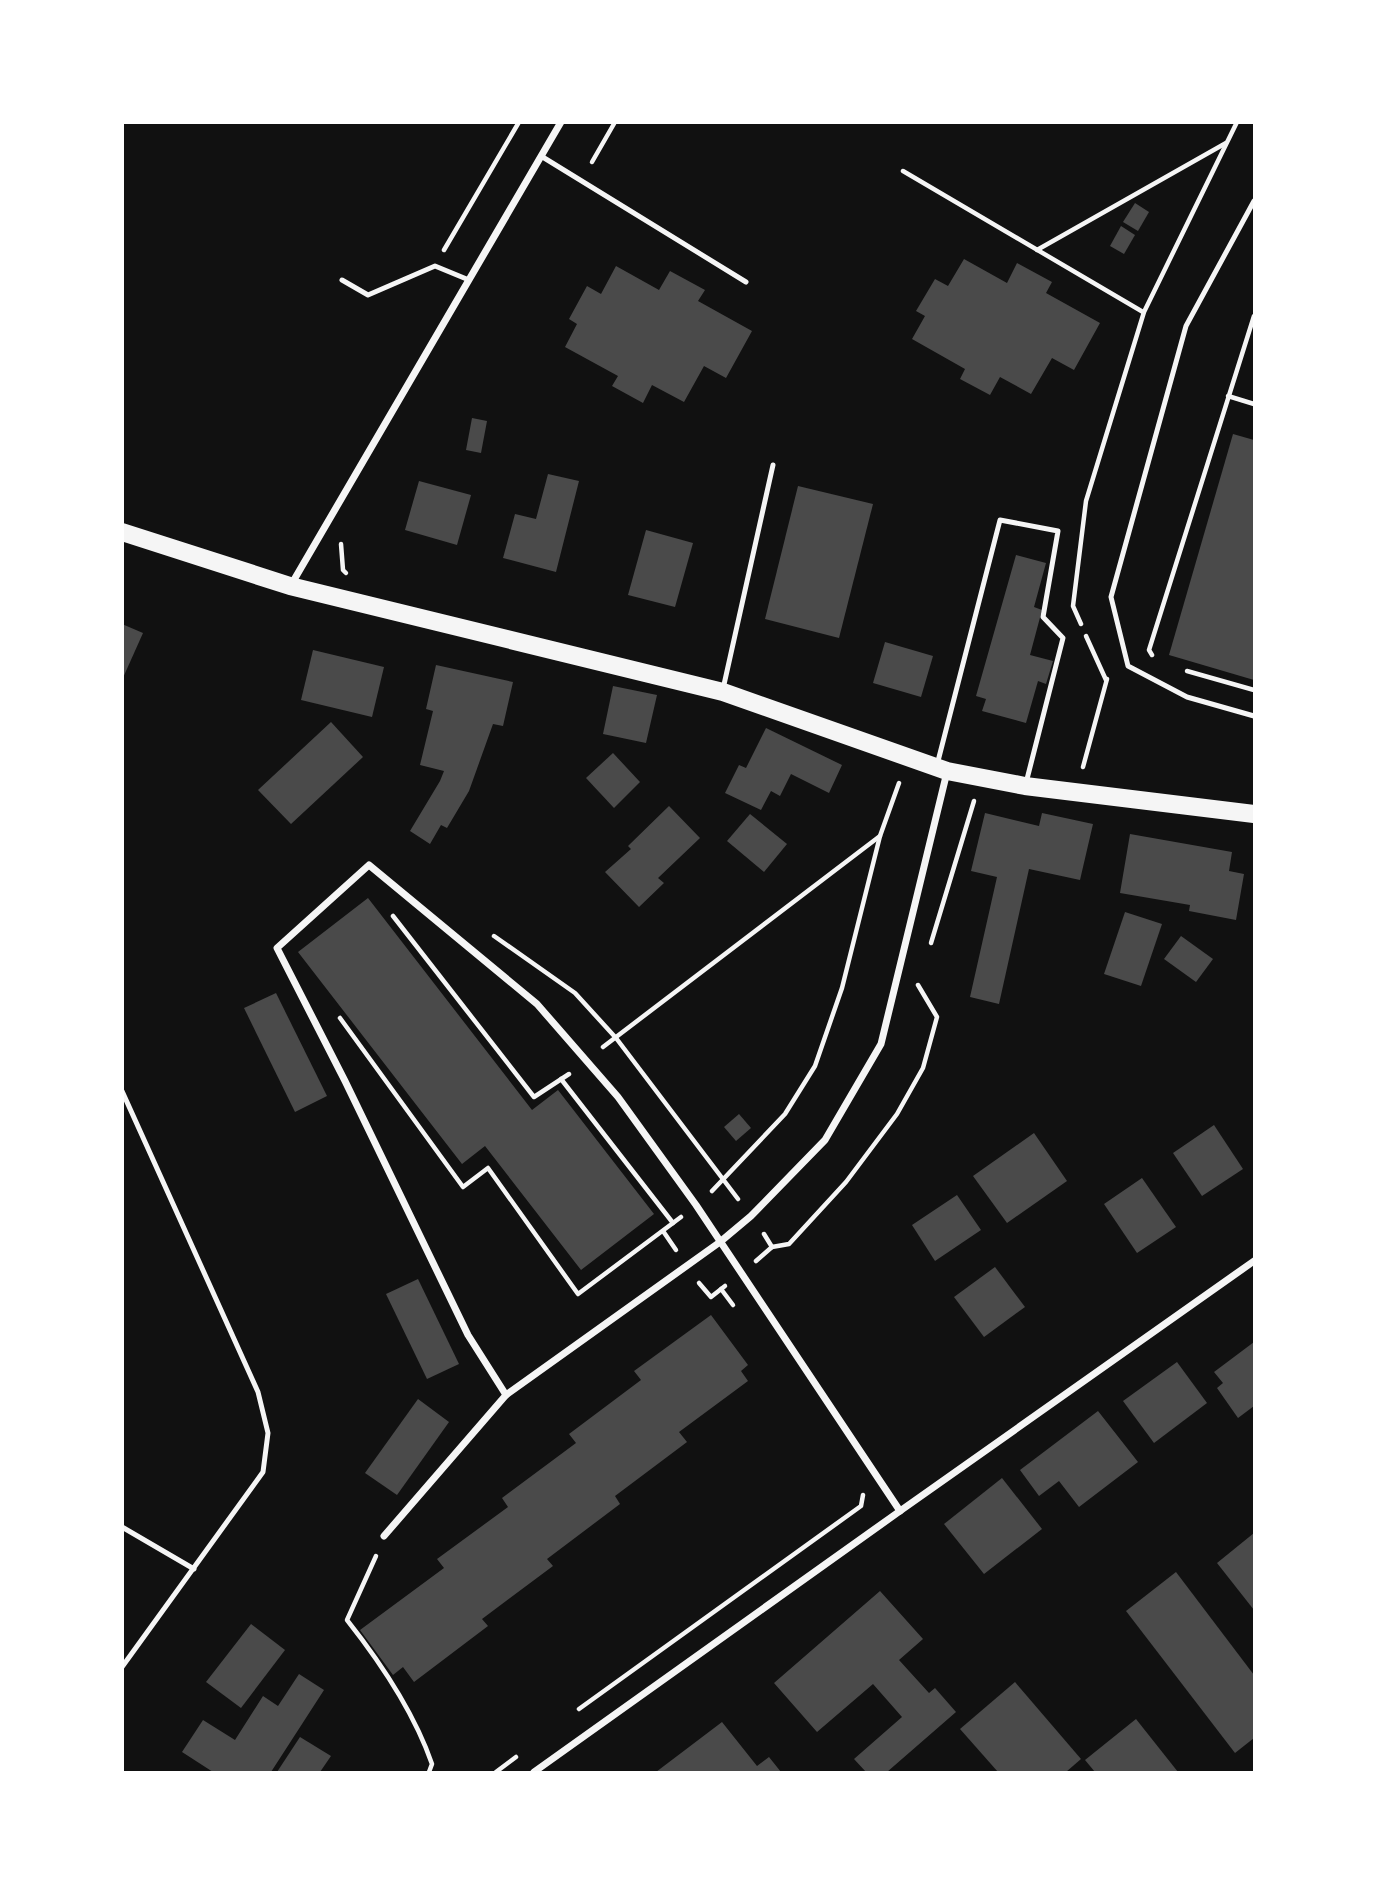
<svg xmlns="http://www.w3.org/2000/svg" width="1377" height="1895" viewBox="0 0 1377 1895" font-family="Commissioner,sans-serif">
<rect width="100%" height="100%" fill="#111"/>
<g fill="#4a4a4a">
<polygon points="1135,203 1149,212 1138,231 1123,222"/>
<polygon points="1121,226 1135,235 1124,254 1110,246"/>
<polygon points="964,259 1007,283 1017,263 1052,282 1046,293 1100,323 1074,370 1052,358 1031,394 1000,377 990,395 960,379 965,369 912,339 925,316 916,311 935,279 948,286"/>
<polygon points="616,266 659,290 670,271 705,290 698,301 752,331 726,378 704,366 684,402 652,385 643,403 612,386 618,376 565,347 577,324 569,319 587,286 601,294"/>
<polygon points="472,418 487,421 481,453 466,450"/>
<polygon points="1233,434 1254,440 1254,680 1169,655"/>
<polygon points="548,474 579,481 556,572 503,558 515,514 536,519"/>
<polygon points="419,481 471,495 457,545 405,530"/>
<polygon points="798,486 873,504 839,638 765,619"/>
<polygon points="646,530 693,543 675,607 628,595"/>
<polygon points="1016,555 1046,563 1034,607 1042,610 1030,655 1053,661 1046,684 1038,681 1026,723 982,711 986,699 976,696"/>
<polygon points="122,624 143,633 122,680"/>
<polygon points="885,642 933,656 921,697 873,683"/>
<polygon points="313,650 384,667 372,717 301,700"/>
<polygon points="436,665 513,682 503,726 493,724 469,791 447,828 441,825 430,844 410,831 440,781 444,771 420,765 433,711 426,709"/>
<polygon points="613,686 657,695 646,743 603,734"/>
<polygon points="331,722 363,757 291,824 258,790"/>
<polygon points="766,728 842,765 829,793 791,774 780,796 771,791 761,810 725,793 739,765 746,768"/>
<polygon points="613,753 640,782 614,808 586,778"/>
<polygon points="669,806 700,838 658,878 664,883 639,907 605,872 631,849 628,846"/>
<polygon points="985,813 1039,826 1042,813 1093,824 1080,880 1029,869 999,1004 970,997 997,877 971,871"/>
<polygon points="750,814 787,844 764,872 727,841"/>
<polygon points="1130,834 1232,852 1229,871 1244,874 1236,920 1189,911 1190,905 1120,893"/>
<polygon points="368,898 532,1110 558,1090 654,1214 581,1270 485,1146 462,1164 298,952"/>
<polygon points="1125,912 1162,924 1141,986 1104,974"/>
<polygon points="1181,936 1213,959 1196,982 1164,959"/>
<polygon points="276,993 327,1096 295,1112 244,1008"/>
<polygon points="739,1114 751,1128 736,1141 724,1127"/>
<polygon points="1214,1125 1243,1169 1202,1196 1173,1153"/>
<polygon points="1034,1133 1067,1181 1007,1223 973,1176"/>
<polygon points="1142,1178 1176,1227 1137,1253 1104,1204"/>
<polygon points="957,1195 981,1230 935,1261 912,1225"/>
<polygon points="995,1267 1025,1307 984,1337 954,1297"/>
<polygon points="418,1279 459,1364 427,1379 386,1294"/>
<polygon points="711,1315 748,1365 741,1371 748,1381 679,1432 687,1442 615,1496 620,1504 547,1559 553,1566 482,1619 488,1626 414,1682 403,1667 393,1675 360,1630 444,1568 437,1559 508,1507 502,1498 576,1443 569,1434 641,1380 634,1371"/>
<polygon points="1254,1342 1254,1406 1238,1418 1217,1388 1223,1383 1214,1372"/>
<polygon points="1177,1362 1207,1403 1154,1443 1123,1401"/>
<polygon points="418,1399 449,1422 397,1495 365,1473"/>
<polygon points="1098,1411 1138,1462 1079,1507 1059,1481 1039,1496 1020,1470"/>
<polygon points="1002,1478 1042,1529 984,1574 944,1524"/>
<polygon points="1254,1533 1254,1610 1217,1563"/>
<polygon points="1176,1572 1254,1675 1254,1738 1235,1753 1126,1611"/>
<polygon points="880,1591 923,1639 899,1660 929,1693 935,1688 956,1712 887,1772 866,1772 854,1759 902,1717 873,1684 817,1732 774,1683"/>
<polygon points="251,1624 285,1650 241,1708 206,1682"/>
<polygon points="299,1674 324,1690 271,1772 213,1772 182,1752 203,1720 235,1740 263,1696 278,1706"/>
<polygon points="1015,1682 1081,1759 1066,1772 998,1772 960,1729"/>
<polygon points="1136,1719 1178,1772 1095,1772 1085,1760"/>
<polygon points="722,1722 757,1766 769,1757 781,1772 656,1772"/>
<polygon points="300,1737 331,1756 320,1772 277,1772"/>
</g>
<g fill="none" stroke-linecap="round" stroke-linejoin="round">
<g stroke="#f5f5f5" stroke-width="4.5">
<polyline points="592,162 615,122"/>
<polyline points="903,171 1143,312"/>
<polyline points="444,250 519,122"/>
<polyline points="1037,250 1226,143"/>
<polyline points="1228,396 1254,404"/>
<polyline points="341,544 343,570 346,573"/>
<polyline points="1081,624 1073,606 1086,501 1144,312 1237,122"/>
<polyline points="1086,636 1106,680"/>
<polyline points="1152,655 1149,650 1254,316"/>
<polyline points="1187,671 1254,690"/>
<polyline points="1083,767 1107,679"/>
<polyline points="393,916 534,1097 569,1074"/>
<polyline points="494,936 575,993 616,1038 738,1199"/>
<polyline points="931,943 974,801"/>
<polyline points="340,1018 463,1187 488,1168 578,1294 681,1217"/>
<polyline points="603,1047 880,836 899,783"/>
<polyline points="561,1079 673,1223"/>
<polyline points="712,1191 785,1114 815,1066 842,988 880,836"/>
<polyline points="663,1231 676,1250"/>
<polyline points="772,1247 789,1244 846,1182 897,1114 923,1068 937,1017 918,985"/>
<polyline points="756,1261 772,1247 764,1234"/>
<polyline points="699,1283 711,1297 725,1286"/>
<polyline points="721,1289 733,1305"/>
<path d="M376,1556L347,1620C381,1663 414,1712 432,1764L429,1772"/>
<polyline points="579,1709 861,1506 863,1495"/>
<polyline points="496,1772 516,1757"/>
</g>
<g stroke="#f5f5f5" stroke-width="5">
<polyline points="541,156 746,282"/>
<polyline points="1254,201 1186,326 1111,597 1128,666 1187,697 1254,716"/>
<polyline points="342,280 368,295 435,266 469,280"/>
<polyline points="723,689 773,465"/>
<polyline points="937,765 1000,520 1058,531 1043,617 1063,638 1026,783"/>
<polyline points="122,1091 258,1392 268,1433 263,1472 122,1667"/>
<polyline points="122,1527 194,1569"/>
</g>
<g stroke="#f5f5f5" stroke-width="7">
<polyline points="291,585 561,122"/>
<polyline points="506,1395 468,1335 345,1081 277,948 369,865 537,1004 618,1097 696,1205 900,1511"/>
<polyline points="384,1536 506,1395 720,1242 751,1216 825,1140 881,1044 947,772"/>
<polyline points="534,1772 900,1511 1254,1261"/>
</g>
<polyline stroke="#f5f5f5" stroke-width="18" points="122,532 290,586 723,692 947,771 1025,786 1254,814"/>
</g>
<rect width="1377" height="1895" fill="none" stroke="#ffffff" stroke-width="248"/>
</svg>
